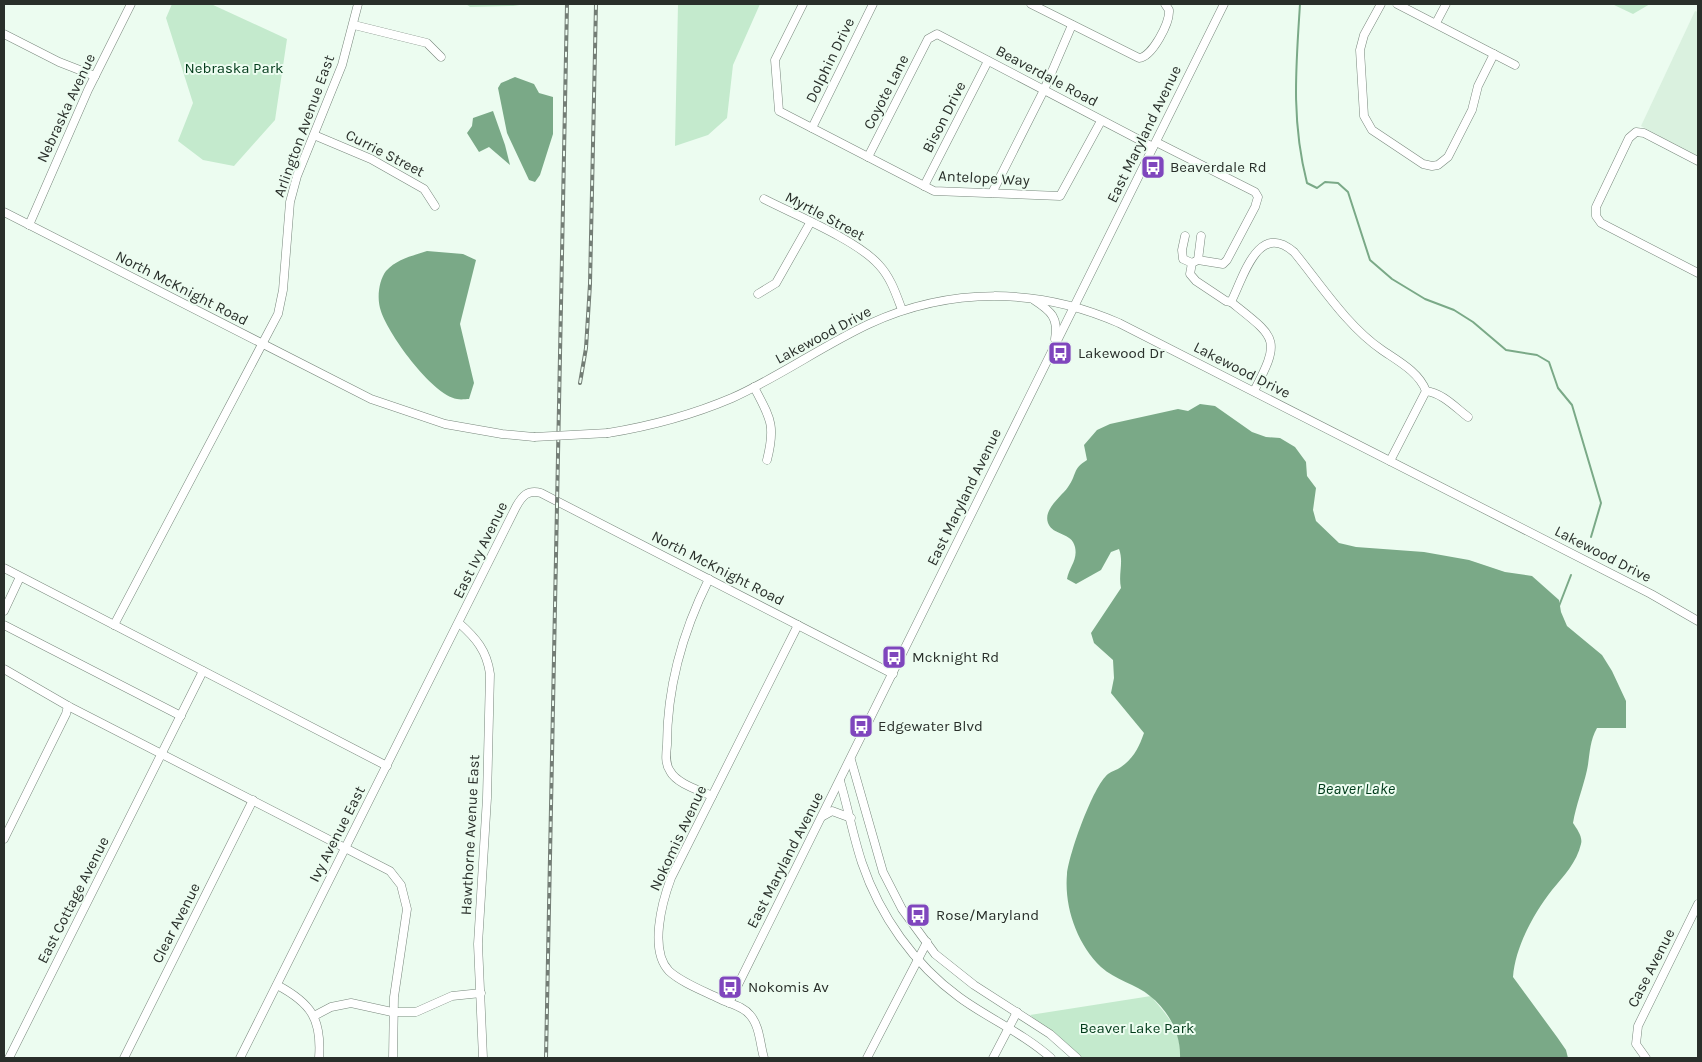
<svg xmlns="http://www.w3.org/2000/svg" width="1702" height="1062" viewBox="0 0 1702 1062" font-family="Karla,sans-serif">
<rect width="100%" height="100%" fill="#ecfcf0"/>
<polygon fill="#daf1df" points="1695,11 1698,12 1698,157 1641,126"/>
<g fill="#c4eacd">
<polygon points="172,4 211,4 287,39 275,120 234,166 203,160 178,141 193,103 166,18"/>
<polygon points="466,4 526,4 513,6 470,7"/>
<polygon points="678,4 760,4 733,65 727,118 708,135 675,146"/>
<polygon points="1612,4 1650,4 1633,14"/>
<path d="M1151,996C1168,1017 1181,1029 1180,1058H1077L1030,1015Z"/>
</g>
<g fill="#7aa987">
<polygon points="515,77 534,84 539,93 553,97 553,134 540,175 535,182 529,180 507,133 498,88 501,83"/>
<polygon points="493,111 505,145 510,165 489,147 479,152 467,133 472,126 473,118"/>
<path d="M427,251L463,254L476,260L460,324L474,383L469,399C466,399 461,400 457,399C432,395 386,332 380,308C377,297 379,280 386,271C397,259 412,256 427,251Z"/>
<path d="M1200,404L1215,406L1252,432L1266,437L1280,438L1295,447L1306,462L1307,476L1316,488L1313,510L1316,521L1339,543L1356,547L1424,552L1469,560L1505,572L1532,576L1559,600L1561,612L1567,626L1602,655L1612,671L1626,701V728H1597C1589,742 1590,756 1587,770C1583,788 1576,805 1573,823C1577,829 1583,837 1581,844C1577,862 1563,877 1552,890C1534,913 1515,947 1513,977L1557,1037L1566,1050L1568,1058H1180C1181,1034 1169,1011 1150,996C1136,984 1115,980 1101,967C1077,944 1064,907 1067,874C1069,854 1093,786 1108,774C1112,771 1117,770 1121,767C1134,758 1139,747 1144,733L1111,693L1114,678L1113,660L1094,643L1091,633L1121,588C1118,574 1124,562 1119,549L1111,552L1101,570L1076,584L1067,579C1069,567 1078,560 1075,547C1072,532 1053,536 1048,523C1043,509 1062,496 1068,487C1077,475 1072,469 1087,460L1084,445L1097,430L1110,424L1178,409L1188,411Z"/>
</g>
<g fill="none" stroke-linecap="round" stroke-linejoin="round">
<g stroke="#7aa987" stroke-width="2">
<path d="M1300,4C1296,67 1291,120 1307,183L1317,188L1325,182L1338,183L1348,192L1370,260L1392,279L1425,299L1454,310L1473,322L1506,350L1537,355L1549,362L1558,388L1572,405L1601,503L1591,537"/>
<polyline points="1559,606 1571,575"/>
</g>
<g stroke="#78877c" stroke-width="9">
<g id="minor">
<polyline points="803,4 775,60 779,111 934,191 1060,196 1101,121"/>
<path d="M1031,4L1139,58C1152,57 1170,23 1169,10L1165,4"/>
<polyline points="1381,4 1364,35 1360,50 1364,116 1372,130 1423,164 1432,166 1438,165 1448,157 1472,110 1478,86 1494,54"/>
<polyline points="1397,4 1515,65"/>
<polyline points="1436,23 1446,4"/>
<polyline points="354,25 427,43 441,57"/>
<polyline points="4,34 59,62 95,76"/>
<polyline points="812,128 873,4"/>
<polyline points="314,135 371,159 424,189 435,206"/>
<polyline points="1156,142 1255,192 1258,197 1255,207 1227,260 1223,264 1198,260 1192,263 1190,274 1196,281 1226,301 1231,302"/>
<polyline points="868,157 928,39 937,34 1153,147"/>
<polyline points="1698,161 1644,133 1636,132 1629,138 1596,207 1596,216 1601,223 1698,273"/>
<polyline points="924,186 988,61"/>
<polyline points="992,193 1044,90 1072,25"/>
<path d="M764,199C795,215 857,240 879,265C891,278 896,294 902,310"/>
<polyline points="4,212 371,399 445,424 502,434 534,437"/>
<polyline points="29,225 88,90 131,4"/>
<polyline points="1185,236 1182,250 1183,259 1192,263"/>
<polyline points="1198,260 1201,236"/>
<polyline points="758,294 776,283 810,223"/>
<path d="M1034,300C1051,311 1059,318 1055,339"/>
<path d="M754,387C770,418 776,424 767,460"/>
<path d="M1254,391C1282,338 1276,338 1231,302C1244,276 1258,221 1294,252C1321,285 1347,326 1382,350C1398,361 1419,372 1426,391L1390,461"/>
<path d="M1426,391C1442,393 1455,407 1468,417"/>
<path d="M608,433C651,426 692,415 732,398C779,377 822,346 869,324C949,287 1038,287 1119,323L1651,594L1698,621"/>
<polyline points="4,568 387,766"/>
<path d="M709,579C683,631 667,687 667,745C666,754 665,764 670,771C677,784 699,790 712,796"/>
<polyline points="4,611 20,577"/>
<path d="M459,623C476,638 487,651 490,674L487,798L478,944L483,1058"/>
<polyline points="4,625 181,716"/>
<polyline points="114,625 278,314 283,290 290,202 297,176 342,65 358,4"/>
<polyline points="4,669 68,706 390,871 401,885 407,909 394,997 393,1058"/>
<polyline points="851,760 883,872 902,909 935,954 974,985 1050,1034 1077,1058"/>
<path d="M840,781C848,808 853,836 862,863C880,916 914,964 959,997C989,1019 1023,1033 1051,1058"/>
<polyline points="823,816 832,811 851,818"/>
<polyline points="4,839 66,714 68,706"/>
<path d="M277,985C311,1003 322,1019 319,1058"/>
<polyline points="729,1003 1224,4"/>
<polyline points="314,1016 331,1007 351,1003 392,1012 416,1012 452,996 481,993"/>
<polyline points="9,1058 203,671"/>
<polyline points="124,1058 253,800"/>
<path d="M240,1058L516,507C522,496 528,489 541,493L893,674"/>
<path d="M764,1058C760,1045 760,1026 750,1015C743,1006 730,1004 720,999C704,991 682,983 669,971C649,950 662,902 671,878L798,625"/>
<polyline points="867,1058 927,942"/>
<polyline points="993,1058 1017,1012"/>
<polyline points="1646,1058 1636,1044 1638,1026 1698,904"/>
</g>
</g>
<use href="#minor" stroke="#fff" stroke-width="8"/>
<g stroke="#737d75" stroke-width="4">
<g id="rail">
<polyline points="580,383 586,348 590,284 596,4"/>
<polyline points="546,1058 567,4"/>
</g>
</g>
<use href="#rail" stroke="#ecfcf0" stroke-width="2" stroke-dasharray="5.5" stroke-linecap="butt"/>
<g stroke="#78877c" stroke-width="9" stroke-linecap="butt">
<polyline id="minor-bridge" points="534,437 608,433"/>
</g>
<use href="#minor-bridge" stroke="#fff" stroke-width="8"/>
</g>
<defs>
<g id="bus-square" transform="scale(1.25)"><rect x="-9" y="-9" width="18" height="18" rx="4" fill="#7f46bd" stroke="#ecfcf0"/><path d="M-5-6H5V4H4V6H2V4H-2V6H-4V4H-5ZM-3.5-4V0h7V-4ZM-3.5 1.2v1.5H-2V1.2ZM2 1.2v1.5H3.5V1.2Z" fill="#fff"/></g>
</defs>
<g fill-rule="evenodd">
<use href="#bus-square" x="1153" y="167"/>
<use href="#bus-square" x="1060" y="353"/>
<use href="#bus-square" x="894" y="657"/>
<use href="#bus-square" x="861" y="726"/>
<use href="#bus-square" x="918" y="915"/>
<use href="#bus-square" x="730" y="987"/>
</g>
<g text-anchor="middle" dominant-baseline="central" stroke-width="4" stroke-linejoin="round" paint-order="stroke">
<g font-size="15" fill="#292f2a" stroke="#ecfcf0">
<text transform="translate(830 60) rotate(-64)">Dolphin Drive</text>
<text transform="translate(1047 76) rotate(28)">Beaverdale Road</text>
<text transform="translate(886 92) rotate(-63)">Coyote Lane</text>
<text transform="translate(66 108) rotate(-65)">Nebraska Avenue</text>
<text transform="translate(944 117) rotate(-63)">Bison Drive</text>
<text transform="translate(304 126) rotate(-70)">Arlington Avenue East</text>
<text transform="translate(1144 134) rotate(-64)">East Maryland Avenue</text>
<text transform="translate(385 153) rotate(27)">Currie Street</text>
<text transform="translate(984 178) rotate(3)">Antelope Way</text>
<text transform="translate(825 216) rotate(28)">Myrtle Street</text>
<text transform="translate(182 288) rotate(27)">North McKnight Road</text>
<text transform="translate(823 335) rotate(-28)">Lakewood Drive</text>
<text transform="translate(1242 370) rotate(27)">Lakewood Drive</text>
<text transform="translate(964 497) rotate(-64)">East Maryland Avenue</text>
<text transform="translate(480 550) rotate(-64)">East Ivy Avenue</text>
<text transform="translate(1603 554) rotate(27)">Lakewood Drive</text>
<text transform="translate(718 568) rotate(27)">North McKnight Road</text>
<text transform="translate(337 834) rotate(-63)">Ivy Avenue East</text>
<text transform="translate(470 835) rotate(-87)">Hawthorne Avenue East</text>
<text transform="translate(678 838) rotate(-65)">Nokomis Avenue</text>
<text transform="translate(785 860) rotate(-63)">East Maryland Avenue</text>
<text transform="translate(73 900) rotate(-63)">East Cottage Avenue</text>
<text transform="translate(176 923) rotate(-63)">Clear Avenue</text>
<text transform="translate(1651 968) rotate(-63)">Case Avenue</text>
</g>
<g font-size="15" fill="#003a19" stroke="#ecfcf0">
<text x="234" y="68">Nebraska Park</text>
<text x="1137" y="1028">Beaver Lake Park</text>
</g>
<g font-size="15" fill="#292f2a" stroke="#ecfcf0" text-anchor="start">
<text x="1170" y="167">Beaverdale Rd</text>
<text x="1078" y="353">Lakewood Dr</text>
<text x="912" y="657">Mcknight Rd</text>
<text x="878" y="726">Edgewater Blvd</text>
<text x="936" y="915">Rose/Maryland</text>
<text x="748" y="987">Nokomis Av</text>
</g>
<g font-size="16" font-style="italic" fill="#003b1b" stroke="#ecfcf0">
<text x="1356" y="788">Beaver Lake</text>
</g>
</g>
<rect width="1702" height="1062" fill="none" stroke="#292f2a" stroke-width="10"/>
</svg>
